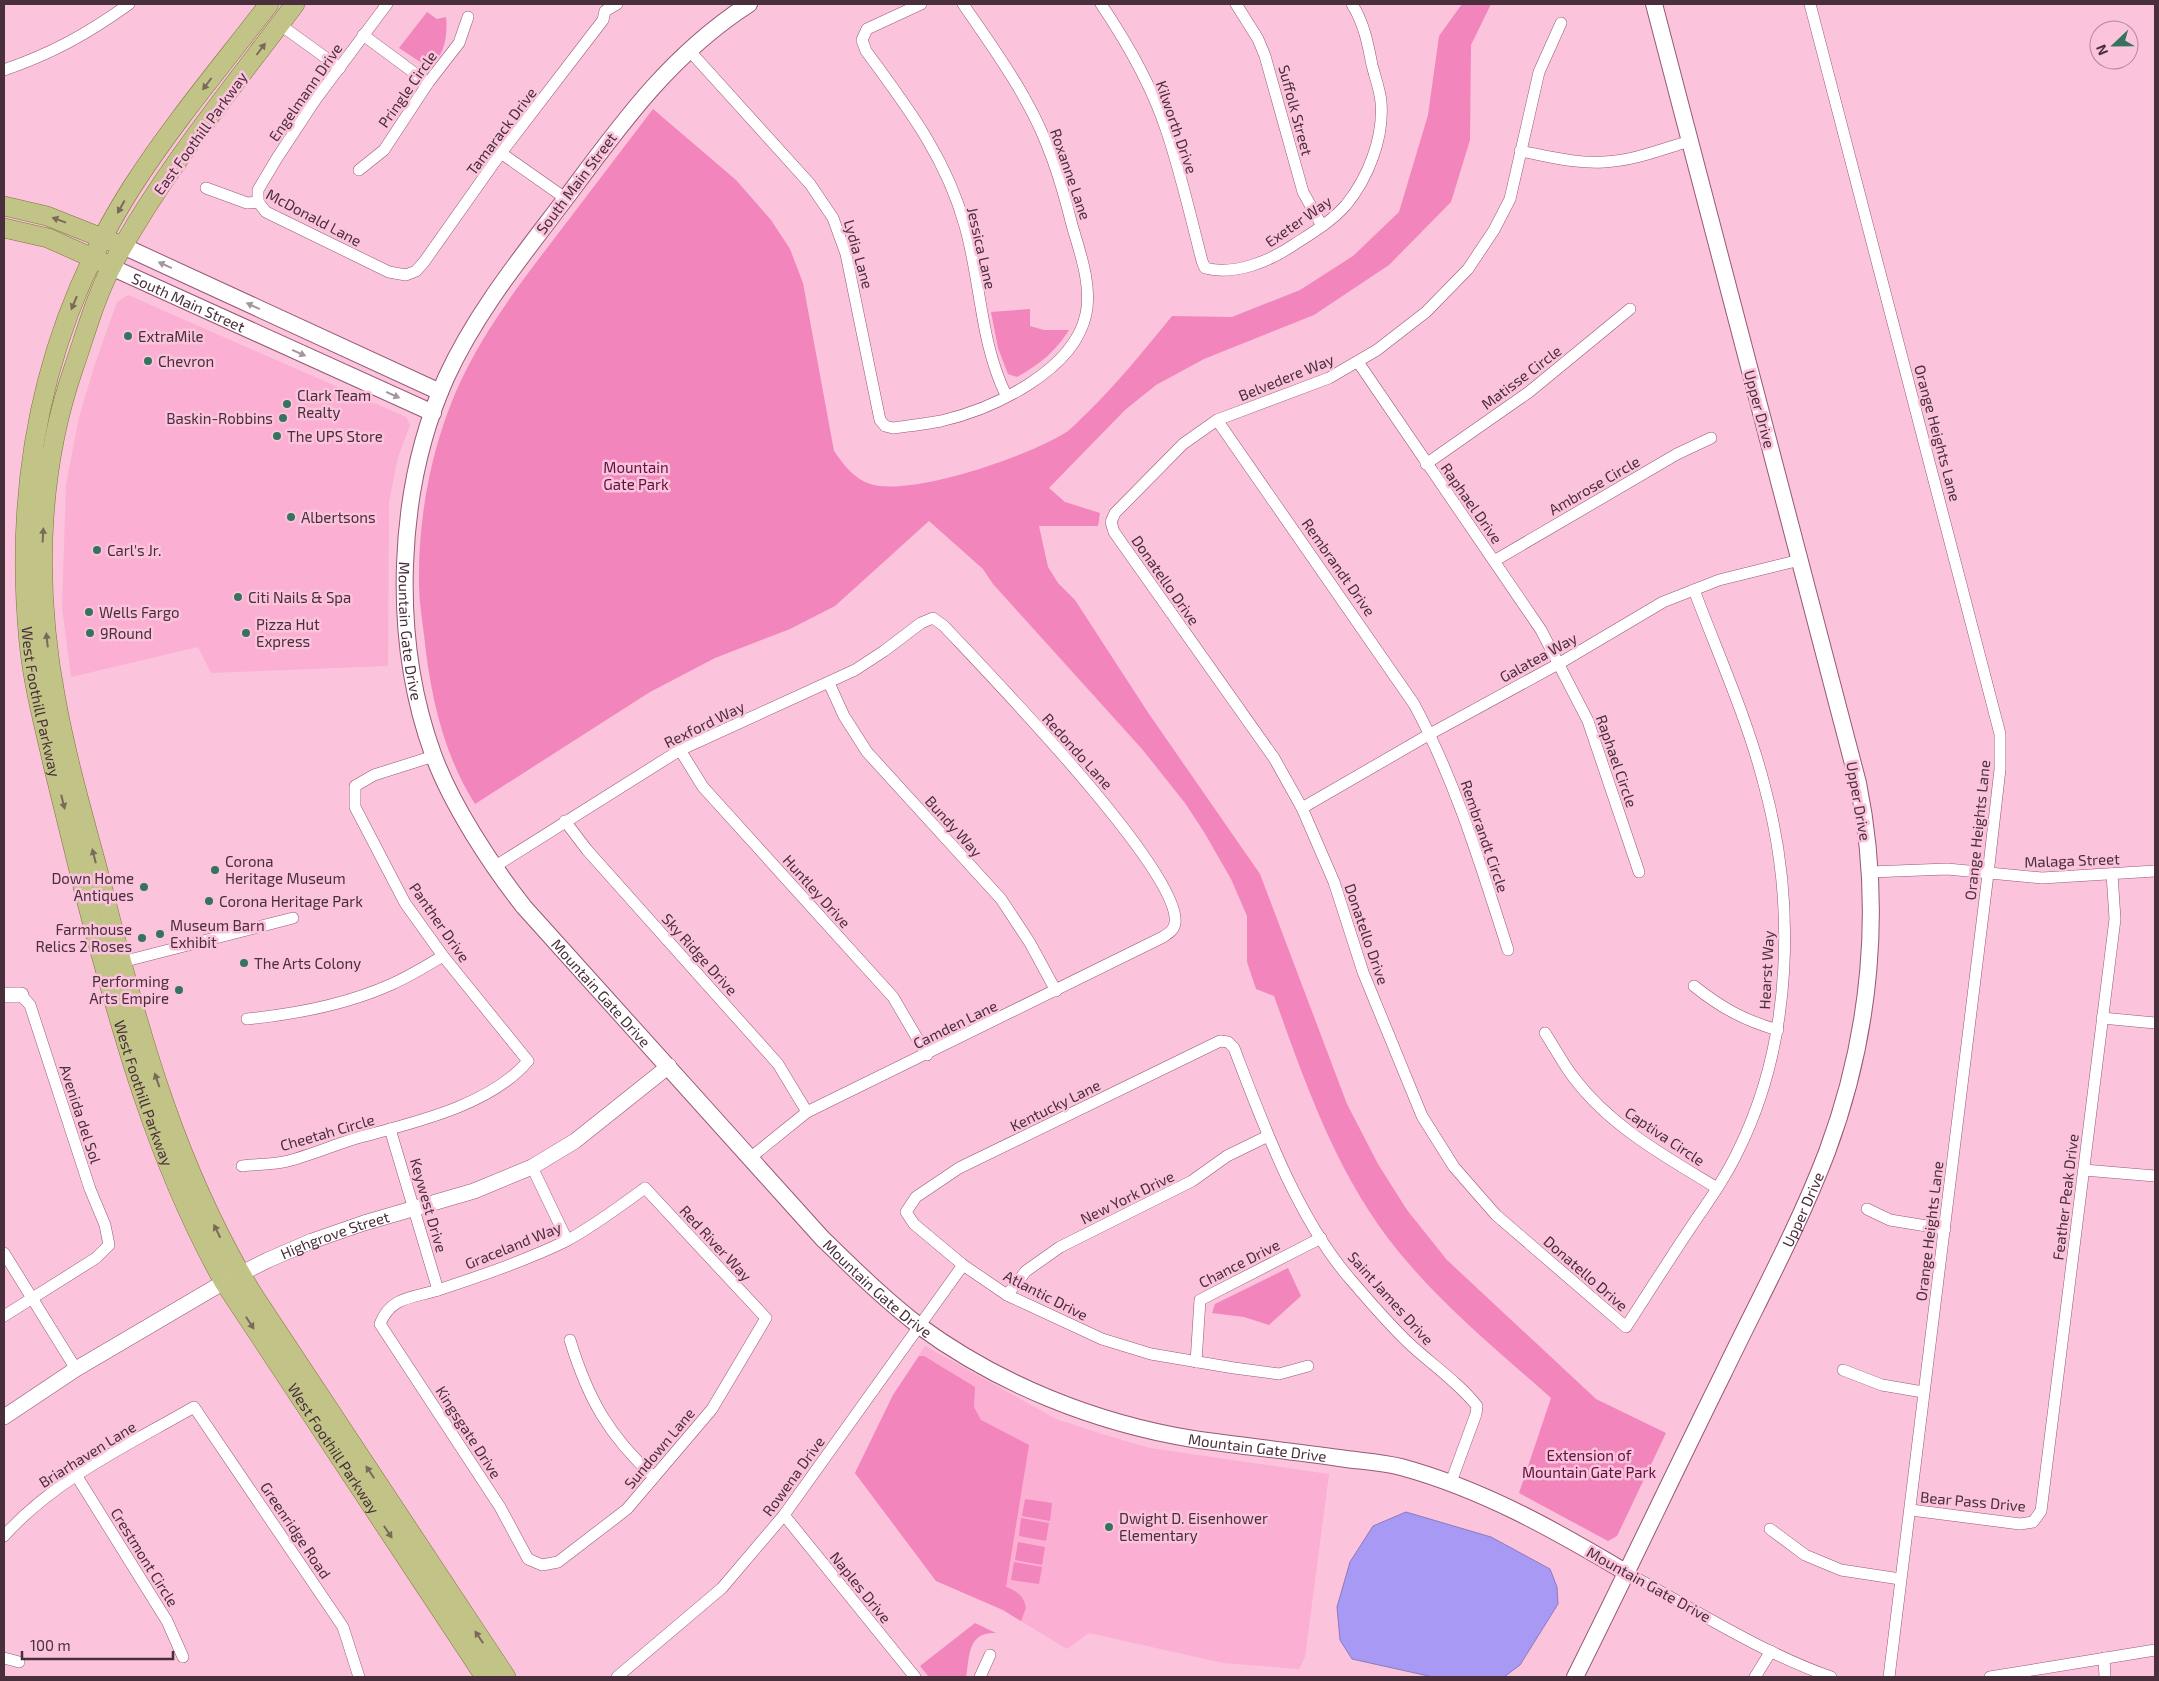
<svg xmlns="http://www.w3.org/2000/svg" width="2159" height="1681" viewBox="0 0 2159 1681" font-family="'Exo 2',sans-serif">
<rect width="100%" height="100%" fill="#fbc3dc"/>
<g fill="#fbafd3">
<polygon points="128,295 406,417 410,425 398,457 389,502 388,666 211,673 198,647 71,677 62,607 66,485 79,417 95,364 117,302"/>
<polygon points="925,1346 1056,1419 1102,1434 1150,1448 1329,1474 1305,1657 1299,1669 1223,1663 1089,1633 1067,1649 1003,1610 936,1581 855,1473 893,1395"/>
</g>
<g fill="#f285bb">
<path d="M1462,4H1491L1471,45L1470,140L1451,202L1389,265L1314,315L1204,359L1156,385L1125,410L1049,488L1065,502L1100,513L1098,526H1039L1048,567L1058,583L1075,600L1149,714L1260,874L1347,1104L1378,1164L1407,1210L1447,1260L1596,1399L1666,1433L1617,1536L1608,1541L1519,1493L1551,1398C1498,1351 1443,1306 1398,1251C1337,1176 1306,1085 1274,996L1256,989L1247,962V916L1231,879L1204,832L1185,803L1142,749L993,584L983,569L929,521L835,606L790,629L715,658L650,692L475,804C443,754 430,693 424,635C422,618 419,601 419,584C418,527 428,464 449,409C472,347 514,291 554,239C587,196 620,152 653,109L736,180L771,220L790,249L803,283L834,451C844,465 853,478 870,484C911,497 1028,456 1065,433C1073,428 1080,419 1087,413C1118,383 1145,349 1172,316L1232,317L1300,290L1353,256L1399,212L1428,115L1439,36Z"/>
<path d="M427,12L437,19L446,17C448,33 445,63 425,65L399,48Z"/>
<path d="M1030,309V326L1044,330H1069C1055,352 1040,364 1017,377L1008,374L998,348L991,312Z"/>
<polygon points="1288,1268 1301,1296 1269,1325 1244,1317 1212,1313 1215,1304"/>
<path d="M919,1356H924L975,1387L974,1407L981,1420L1029,1445L1006,1587C1017,1591 1024,1596 1026,1608L1021,1621L1003,1610L936,1581L855,1473L893,1395Z"/>
<polygon points="1025,1499 1052,1503 1050,1521 1022,1516"/>
<polygon points="1021,1518 1049,1523 1046,1541 1019,1536"/>
<polygon points="1018,1542 1045,1547 1042,1565 1015,1560"/>
<polygon points="1014,1562 1042,1567 1039,1584 1011,1580"/>
<path d="M975,1623L996,1633C967,1632 970,1656 966,1677H929L920,1666Z"/>
</g>
<polygon fill="#a89af4" stroke="#8c7abc" points="1406,1512 1491,1537 1550,1569 1557,1587 1558,1604 1520,1665 1504,1677 1433,1677 1352,1659 1340,1640 1337,1607 1350,1562 1373,1526"/>
<g fill="none" stroke-linecap="round" stroke-linejoin="round">
<g stroke="#965976" stroke-width="12">
<g id="minor">
<path d="M921,4L867,29L862,40L866,51C907,107 946,157 965,226C981,282 980,342 1006,395"/>
<path d="M1101,4C1128,44 1152,86 1167,132C1181,174 1191,218 1202,261L1205,268C1235,276 1270,261 1295,244C1312,233 1332,221 1346,205C1368,178 1384,138 1381,102C1380,90 1375,77 1372,65C1368,44 1364,23 1352,4"/>
<polyline points="1236,4 1258,39 1265,56 1303,192 1322,226"/>
<polyline points="1810,4 2000,734 2000,769 1988,874 1889,1677"/>
<path d="M1561,23L1539,72L1510,199L1494,230L1468,269L1426,312L1377,350L1329,378L1217,420L1183,444L1115,513L1111,522L1114,532L1274,758L1302,808L1334,882L1363,972L1422,1116L1454,1167L1496,1215L1626,1327C1648,1293 1669,1260 1691,1227C1708,1202 1726,1177 1739,1149C1793,1039 1796,901 1764,784C1747,718 1718,654 1694,590"/>
<polyline points="279,24 340,68"/>
<polyline points="363,35 428,83"/>
<path d="M688,49L810,184L833,218L846,254L880,420L885,426L893,428C909,426 925,424 941,421C993,409 1074,371 1086,314C1092,285 1080,253 1072,225C1061,181 1048,139 1025,99C1007,66 984,35 963,4"/>
<path d="M4,70C53,53 87,34 129,4"/>
<path d="M1520,151C1548,156 1576,164 1604,162C1633,161 1662,149 1690,141"/>
<polyline points="501,153 565,198"/>
<polyline points="359,170 384,150 428,83 459,43 468,17"/>
<polyline points="206,188 247,203 258,202 266,212 389,272 406,275 416,271 424,262 501,153 603,20 605,11 617,4"/>
<polyline points="258,202 258,190 277,158 316,99 387,4"/>
<polyline points="1358,362 1541,630 1588,721 1639,872"/>
<path d="M1217,420L1414,704C1456,782 1481,866 1508,950"/>
<polyline points="1426,464 1529,392 1630,309"/>
<polyline points="1494,561 1677,454 1711,438"/>
<polyline points="829,683 844,716 867,752 1001,899 1030,943 1056,991"/>
<polyline points="680,750 703,787 893,997 927,1055"/>
<polyline points="1302,808 1430,734 1560,663 1663,602 1719,580 1800,560"/>
<polyline points="565,821 587,850 778,1064 807,1112"/>
<path d="M494,867L680,750L855,670L884,651L921,623L933,618L944,626C985,670 1182,872 1175,923C1174,930 1169,933 1163,937L807,1112L750,1158"/>
<polyline points="1870,872 1947,869 2042,878 2155,871"/>
<polyline points="118,963 293,918"/>
<path d="M1694,986C1720,1007 1745,1021 1778,1030"/>
<polyline points="2102,1018 2155,1023"/>
<path d="M247,1019C296,1014 346,1005 392,984C410,976 426,966 443,956"/>
<path d="M1545,1033C1555,1048 1563,1064 1574,1078C1611,1127 1666,1157 1717,1188"/>
<polyline points="390,1129 438,1290"/>
<path d="M242,1166C257,1164 273,1165 288,1161C311,1155 334,1145 357,1138C412,1123 490,1106 528,1061L443,956L405,903L355,807V786L374,775L434,756"/>
<polyline points="532,1167 567,1240"/>
<polyline points="2084,1170 2155,1176"/>
<path d="M645,1188L766,1318L712,1409L627,1509L558,1562L542,1565L528,1559L500,1507L380,1324C391,1296 413,1298 438,1290C481,1276 525,1261 566,1241C594,1226 619,1207 645,1188Z"/>
<polyline points="1867,1209 1890,1220 1945,1229"/>
<polyline points="4,1253 76,1369"/>
<polyline points="1007,1295 1026,1271 1060,1247 1192,1181 1227,1156 1268,1136"/>
<polyline points="4,1316 96,1258 109,1245 105,1225 90,1189 30,1005 21,995"/>
<path d="M570,1340C588,1399 609,1436 654,1477"/>
<polyline points="1196,1362 1200,1300 1321,1238"/>
<path d="M1308,1366L1279,1374L1234,1368L1151,1354L1102,1339L1007,1295L963,1265L914,1224L906,1212L916,1197L959,1168L1220,1041L1228,1042L1234,1048C1263,1124 1297,1218 1351,1280C1371,1303 1391,1327 1413,1347C1434,1366 1460,1384 1477,1406L1476,1414L1451,1482"/>
<polyline points="1843,1370 1882,1385 1923,1392"/>
<polyline points="76,1475 167,1621 183,1657"/>
<polyline points="1911,1510 2020,1524 2033,1522 2041,1511 2115,919 2112,874"/>
<polyline points="784,1515 915,1677"/>
<polyline points="1770,1529 1805,1555 1841,1570 1900,1579"/>
<path d="M4,1536C55,1479 128,1445 194,1407L343,1627L359,1677"/>
<path d="M1627,1573C1692,1608 1762,1653 1831,1677"/>
<polyline points="4,1658 19,1662"/>
<polyline points="2104,1658 2105,1677"/>
<polyline points="617,1677 722,1588 784,1515 963,1265"/>
<polyline points="980,1677 990,1655"/>
<polyline points="1755,1677 1771,1651"/>
<polyline points="1990,1677 2155,1650"/>
</g>
</g>
<g stroke="#965976" stroke-width="16">
<g id="tertiary">
<polyline points="4,995 21,995"/>
<path id="s1" d="M4,1417L76,1369L224,1282L268,1260L312,1241L364,1223L474,1191L532,1167L575,1141L669,1066"/>
</g>
</g>
<g stroke="#965976" stroke-width="18">
<g id="secondary">
<path id="s2" d="M749,4C670,55 621,124 566,198C523,255 476,312 446,378C396,490 391,638 433,754C451,804 491,865 524,907L822,1238C853,1268 884,1299 918,1325C998,1384 1095,1423 1193,1439C1241,1446 1290,1451 1339,1458C1359,1461 1381,1462 1401,1467C1482,1489 1555,1530 1627,1573"/>
<polyline points="123,246 440,392"/>
<path id="s3" d="M111,267L433,413"/>
<path id="s4" d="M1575,1677C1625,1577 1673,1475 1723,1374C1758,1301 1798,1228 1827,1152C1871,1034 1883,906 1858,783L1654,4"/>
</g>
</g>
<g stroke="#7d7538" stroke-width="20">
<g id="primary">
<path id="s5" d="M269,4C223,64 173,123 132,187C44,326 13,480 29,643C33,684 44,725 53,765C64,810 75,855 86,899C121,1031 157,1163 224,1282L485,1677"/>
<path d="M295,4C232,88 164,170 114,262C96,295 86,332 74,367C37,473 35,590 56,700C68,766 88,832 105,897C139,1035 179,1175 254,1296L506,1677"/>
<polyline points="4,206 47,216 115,243"/>
<polyline points="4,228 48,238 106,264"/>
</g>
</g>
<use href="#minor" stroke="#fff" stroke-width="11"/>
<use href="#tertiary" stroke="#fff" stroke-width="15"/>
<use href="#secondary" stroke="#fff" stroke-width="16"/>
<use href="#primary" stroke="#c2c387" stroke-width="19"/>
</g>
<defs><path id="oneway-solid" d="M-6-.8H1V-3.2L6.5 0L1 3.2V.8H-6Z" transform="scale(1.25)"/></defs>
<g fill="#796a59">
<use href="#oneway-solid" transform="translate(261 49) rotate(-53)"/>
<use href="#oneway-solid" transform="translate(207 84) rotate(127)"/>
<use href="#oneway-solid" transform="translate(121 207) rotate(119)"/>
<use href="#oneway-solid" transform="translate(59 220) rotate(-160)"/>
<use href="#oneway-solid" transform="translate(74 303) rotate(113)"/>
<use href="#oneway-solid" transform="translate(43 535) rotate(-87)"/>
<use href="#oneway-solid" transform="translate(47 640) rotate(-96)"/>
<use href="#oneway-solid" transform="translate(63 802) rotate(76)"/>
<use href="#oneway-solid" transform="translate(94 856) rotate(-104)"/>
<use href="#oneway-solid" transform="translate(157 1080) rotate(-109)"/>
<use href="#oneway-solid" transform="translate(217 1231) rotate(-116)"/>
<use href="#oneway-solid" transform="translate(250 1323) rotate(57)"/>
<use href="#oneway-solid" transform="translate(370 1472) rotate(-124)"/>
<use href="#oneway-solid" transform="translate(388 1532) rotate(56)"/>
<use href="#oneway-solid" transform="translate(479 1637) rotate(-124)"/>
</g>
<g fill="#a4969d">
<use href="#oneway-solid" transform="translate(165 265) rotate(-156)"/>
<use href="#oneway-solid" transform="translate(253 306) rotate(-155)"/>
<use href="#oneway-solid" transform="translate(299 353) rotate(24)"/>
<use href="#oneway-solid" transform="translate(393 395) rotate(24)"/>
</g>
<g fill="#35735f" stroke="#fbc3dc" stroke-width="2">
<circle cx="128" cy="336" r="5"/>
<circle cx="148" cy="361" r="5"/>
<circle cx="287" cy="404" r="5"/>
<circle cx="283" cy="418" r="5"/>
<circle cx="277" cy="436" r="5"/>
<circle cx="291" cy="517" r="5"/>
<circle cx="97" cy="550" r="5"/>
<circle cx="238" cy="597" r="5"/>
<circle cx="89" cy="612" r="5"/>
<circle cx="90" cy="633" r="5"/>
<circle cx="246" cy="633" r="5"/>
<circle cx="215" cy="870" r="5"/>
<circle cx="144" cy="887" r="5"/>
<circle cx="209" cy="901" r="5"/>
<circle cx="160" cy="934" r="5"/>
<circle cx="142" cy="938" r="5"/>
<circle cx="244" cy="963" r="5"/>
<circle cx="179" cy="990" r="5"/>
<circle cx="1109" cy="1527" r="5"/>
</g>
<g text-anchor="middle" dominant-baseline="central" stroke-width="5" stroke-linejoin="round" paint-order="stroke">
<g font-size="15" fill="#492e3b" stroke="#fbc3dc">
<text transform="translate(407 89) rotate(-55)">Pringle Circle</text>
<text transform="translate(305 92) rotate(-55)">Engelmann Drive</text>
<text transform="translate(1296 110) rotate(75)">Suffolk Street</text>
<text transform="translate(1177 127) rotate(71)">Kilworth Drive</text>
<text transform="translate(501 131) rotate(-53)">Tamarack Drive</text>
<text transform="translate(200 133) rotate(-54)">East Foothill Parkway</text>
<text transform="translate(1071 174) rotate(71)">Roxanne Lane</text>
<text transform="translate(576 183) rotate(-53)">South Main Street</text>
<text transform="translate(314 217) rotate(28)">McDonald Lane</text>
<text transform="translate(1298 221) rotate(-35)">Exeter Way</text>
<text transform="translate(982 248) rotate(77)">Jessica Lane</text>
<text transform="translate(859 254) rotate(74)">Lydia Lane</text>
<text stroke="none"><textPath href="#s3" startOffset="85">South Main Street</textPath></text>
<text transform="translate(1286 377) rotate(-22)">Belvedere Way</text>
<text transform="translate(1521 377) rotate(-37)">Matisse Circle</text>
<text transform="translate(1760 409) rotate(75)">Upper Drive</text>
<text transform="translate(1938 433) rotate(75)">Orange Heights Lane</text>
<text transform="translate(1594 485) rotate(-30)">Ambrose Circle</text>
<text transform="translate(1472 503) rotate(55)">Raphael Drive</text>
<text transform="translate(1339 567) rotate(55)">Rembrandt Drive</text>
<text transform="translate(1166 580) rotate(55)">Donatello Drive</text>
<text stroke="none"><textPath href="#s2" startOffset="744">Mountain Gate Drive</textPath></text>
<text transform="translate(1538 657) rotate(-29)">Galatea Way</text>
<text stroke="none"><textPath href="#s5" startOffset="765">West Foothill Parkway</textPath></text>
<text transform="translate(704 724) rotate(-26)">Rexford Way</text>
<text transform="translate(1078 751) rotate(48)">Redondo Lane</text>
<text transform="translate(1617 761) rotate(71)">Raphael Circle</text>
<text transform="translate(1859 801) rotate(80)">Upper Drive</text>
<text transform="translate(954 826) rotate(48)">Bundy Way</text>
<text transform="translate(1977 830) rotate(-84)">Orange Heights Lane</text>
<text transform="translate(1485 836) rotate(71)">Rembrandt Circle</text>
<text transform="translate(2072 860) rotate(-2)">Malaga Street</text>
<text transform="translate(817 891) rotate(48)">Huntley Drive</text>
<text transform="translate(440 922) rotate(55)">Panther Drive</text>
<text transform="translate(1367 934) rotate(71)">Donatello Drive</text>
<text transform="translate(700 954) rotate(48)">Sky Ridge Drive</text>
<text transform="translate(1766 970) rotate(-87)">Hearst Way</text>
<text stroke="none"><textPath href="#s2" startOffset="1164">Mountain Gate Drive</textPath></text>
<text transform="translate(955 1024) rotate(-26)">Camden Lane</text>
<text stroke="none"><textPath href="#s5" startOffset="1170">West Foothill Parkway</textPath></text>
<text transform="translate(1055 1105) rotate(-26)">Kentucky Lane</text>
<text transform="translate(81 1114) rotate(72)">Avenida del Sol</text>
<text transform="translate(327 1132) rotate(-16)">Cheetah Circle</text>
<text transform="translate(1665 1136) rotate(34)">Captiva Circle</text>
<text transform="translate(1127 1197) rotate(-26)">New York Drive</text>
<text transform="translate(2065 1197) rotate(-83)">Feather Peak Drive</text>
<text transform="translate(429 1205) rotate(74)">Keywest Drive</text>
<text stroke="none"><textPath href="#s4" startOffset="520">Upper Drive</textPath></text>
<text transform="translate(1929 1231) rotate(-83)">Orange Heights Lane</text>
<text stroke="none"><textPath href="#s1" startOffset="379">Highgrove Street</textPath></text>
<text transform="translate(716 1243) rotate(47)">Red River Way</text>
<text transform="translate(513 1245) rotate(-22)">Graceland Way</text>
<text transform="translate(1239 1263) rotate(-27)">Chance Drive</text>
<text transform="translate(1586 1273) rotate(41)">Donatello Drive</text>
<text stroke="none"><textPath href="#s2" startOffset="1569">Mountain Gate Drive</textPath></text>
<text transform="translate(1046 1295) rotate(27)">Atlantic Drive</text>
<text transform="translate(1391 1298) rotate(48)">Saint James Drive</text>
<text transform="translate(469 1432) rotate(57)">Kingsgate Drive</text>
<text stroke="none"><textPath href="#s2" startOffset="1989">Mountain Gate Drive</textPath></text>
<text transform="translate(659 1448) rotate(-50)">Sundown Lane</text>
<text stroke="none"><textPath href="#s5" startOffset="1575">West Foothill Parkway</textPath></text>
<text transform="translate(87 1454) rotate(-32)">Briarhaven Lane</text>
<text transform="translate(793 1476) rotate(-54)">Rowena Drive</text>
<text transform="translate(1973 1501) rotate(5)">Bear Pass Drive</text>
<text transform="translate(296 1530) rotate(56)">Greenridge Road</text>
<text transform="translate(145 1557) rotate(58)">Crestmont Circle</text>
<text transform="translate(1649 1584) rotate(29)">Mountain Gate Drive</text>
<text transform="translate(861 1587) rotate(51)">Naples Drive</text>
</g>
<g font-size="15" fill="#492e3b" stroke="#fbc3dc" text-anchor="start">
<text x="138" y="336">ExtraMile</text>
<text x="158" y="361">Chevron</text>
<text x="297" y="395">Clark Team<tspan x="297" dy="17">Realty</tspan></text>
<text x="273" y="418" text-anchor="end">Baskin-Robbins</text>
<text x="287" y="436">The UPS Store</text>
<text x="301" y="517">Albertsons</text>
<text x="107" y="550">Carl's Jr.</text>
<text x="248" y="597">Citi Nails &amp; Spa</text>
<text x="99" y="612">Wells Fargo</text>
<text x="256" y="624">Pizza Hut<tspan x="256" dy="17">Express</tspan></text>
<text x="100" y="633">9Round</text>
<text x="225" y="861">Corona<tspan x="225" dy="17">Heritage Museum</tspan></text>
<text x="134" y="878" text-anchor="end">Down Home<tspan x="134" dy="17">Antiques</tspan></text>
<text x="219" y="901">Corona Heritage Park</text>
<text x="170" y="925">Museum Barn<tspan x="170" dy="17">Exhibit</tspan></text>
<text x="132" y="929" text-anchor="end">Farmhouse<tspan x="132" dy="17">Relics 2 Roses</tspan></text>
<text x="254" y="963">The Arts Colony</text>
<text x="169" y="981" text-anchor="end">Performing<tspan x="169" dy="17">Arts Empire</tspan></text>
<text x="1119" y="1518">Dwight D. Eisenhower<tspan x="1119" dy="17">Elementary</tspan></text>
</g>
<g font-size="15" fill="#5c123c" stroke="#fbc3dc">
<text x="636" y="467">Mountain<tspan x="636" dy="17">Gate Park</tspan></text>
<text x="1589" y="1455">Extension of<tspan x="1589" dy="17">Mountain Gate Park</tspan></text>
</g>
</g>
<rect width="2159" height="1681" fill="none" stroke="#492e3b" stroke-width="10"/>
<g transform="translate(2114 45) rotate(248)"><circle r="24" fill="#fbc3dc" stroke="#b4879c"/>
<path d="M0-4L9 19L0 12L-9 19Z" fill="#35735f"/>
<text y="-8" font-size="14" font-weight="bold" text-anchor="middle" fill="#492e3b">N</text>
</g>
<path d="M22 1651v8h151v-8" fill="none" stroke="#492e3b" stroke-width="2.5"/>
<text x="30" y="1651" font-size="15" fill="#492e3b" stroke="#fbc3dc" stroke-width="4" paint-order="stroke">100 m</text>
</svg>
